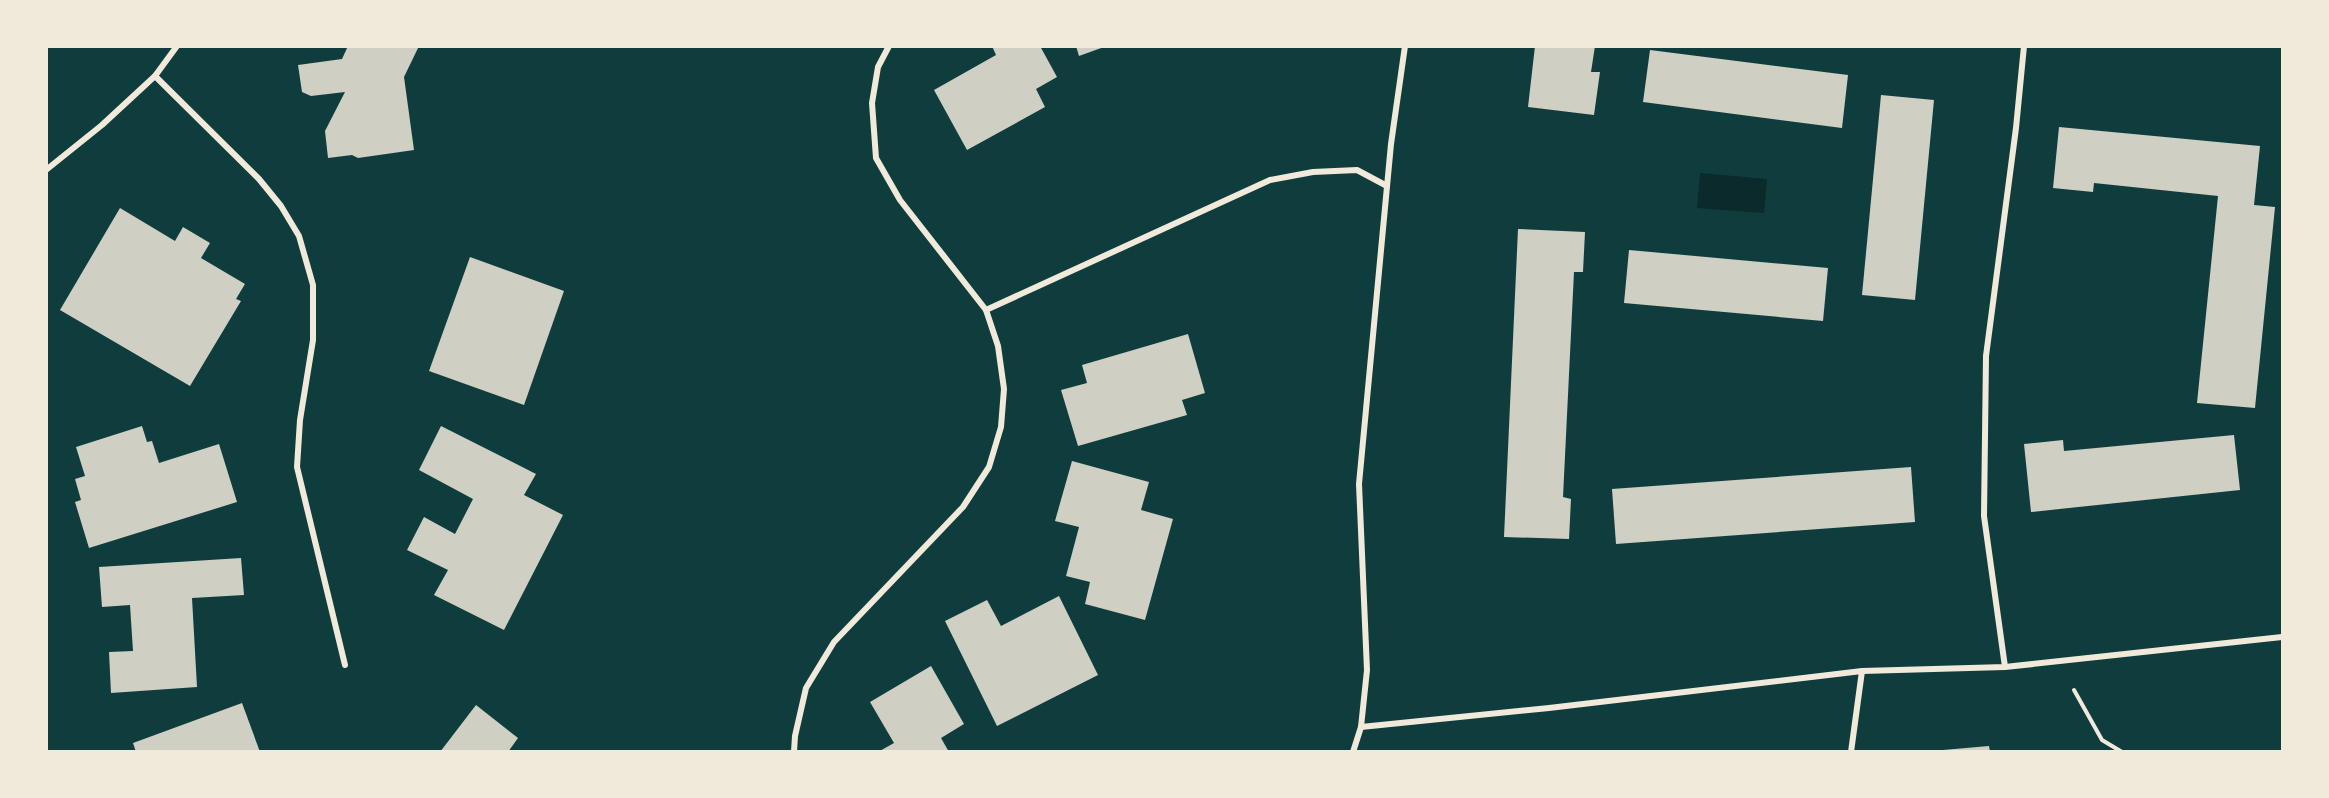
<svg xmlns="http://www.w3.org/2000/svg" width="2329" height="798" viewBox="0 0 2329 798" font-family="Cabin,sans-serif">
<rect width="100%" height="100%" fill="#0f3d3e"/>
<polygon fill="#0a2a2b" points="1700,173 1767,179 1764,213 1697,208"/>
<g fill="#cfcfc3">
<polygon points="348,46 419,46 404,77 414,150 358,158 352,155 328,158 325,131 345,92 311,96 302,92 298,65 342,59"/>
<polygon points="992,46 1040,46 1057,77 1036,89 1045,107 967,150 934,90 996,55"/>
<polygon points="1076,46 1104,46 1104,47 1079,56"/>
<polygon points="1535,46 1595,46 1591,72 1600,72 1594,115 1528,107"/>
<polygon points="1650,50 1848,75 1842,128 1643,102"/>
<polygon points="1881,95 1934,100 1915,300 1862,295"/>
<polygon points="2059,127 2260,146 2254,205 2275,207 2255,408 2197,403 2218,196 2094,183 2093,192 2053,188"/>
<polygon points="120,208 175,241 183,227 210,243 201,258 245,284 236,299 241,301 190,386 60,310"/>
<polygon points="1518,229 1585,232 1583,272 1574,272 1563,497 1571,499 1569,539 1504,537"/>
<polygon points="1629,250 1828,268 1823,321 1624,303"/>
<polygon points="470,257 564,291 524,405 429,371"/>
<polygon points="1188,334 1205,393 1182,400 1187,415 1078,446 1061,390 1087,383 1082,365"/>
<polygon points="142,426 147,442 152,441 159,463 219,444 237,502 89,548 75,502 81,500 75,479 85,476 76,447"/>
<polygon points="441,426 536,474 524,495 563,515 504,630 434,595 448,570 407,550 424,517 455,534 473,499 419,470"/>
<polygon points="2234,435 2240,490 2031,512 2024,444 2063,440 2064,451"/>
<polygon points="1072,461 1149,482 1141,510 1173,519 1145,620 1085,604 1090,582 1066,576 1079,527 1055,521"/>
<polygon points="1911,467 1915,522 1616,544 1612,489"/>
<polygon points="241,558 244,595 192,598 197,687 111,693 109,652 133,651 130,605 102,607 99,567"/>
<polygon points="1059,596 1098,675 997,726 945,621 987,600 1001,626"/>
<polygon points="931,666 964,724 941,738 949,752 878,752 894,743 870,702"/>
<polygon points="242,703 260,752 136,752 133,743"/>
<polygon points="476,705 518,738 508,752 440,752"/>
<polygon points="1989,746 1990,752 1943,752 1943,750"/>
</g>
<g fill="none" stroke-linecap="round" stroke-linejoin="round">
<polyline stroke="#f1e9da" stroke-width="4" points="2074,690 2102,740 2122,752"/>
<g stroke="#f1e9da" stroke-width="6">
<polyline points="155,76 259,179 281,206 299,236 313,285 313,340 300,420 297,467 345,665"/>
<polyline points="46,170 102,125 155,76 177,46"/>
<polyline points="986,310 1270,180 1313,172 1357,170 1387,186"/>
<polyline points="2005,667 1984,516 1986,356 2016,128 2024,46"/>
<polyline points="1361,727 1549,708 1862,671 2005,667 2282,637"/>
<polyline points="794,752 795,736 806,688 834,642 963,507 989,467 1001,427 1004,389 998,346 986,310 900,200 876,158 872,103 878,67 889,46"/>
<polyline points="1353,752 1361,727 1367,670 1359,484 1391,144 1405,46"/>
<polyline points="1851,752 1862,671"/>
</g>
</g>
<rect width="2329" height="798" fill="none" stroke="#f1e9da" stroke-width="96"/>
</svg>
